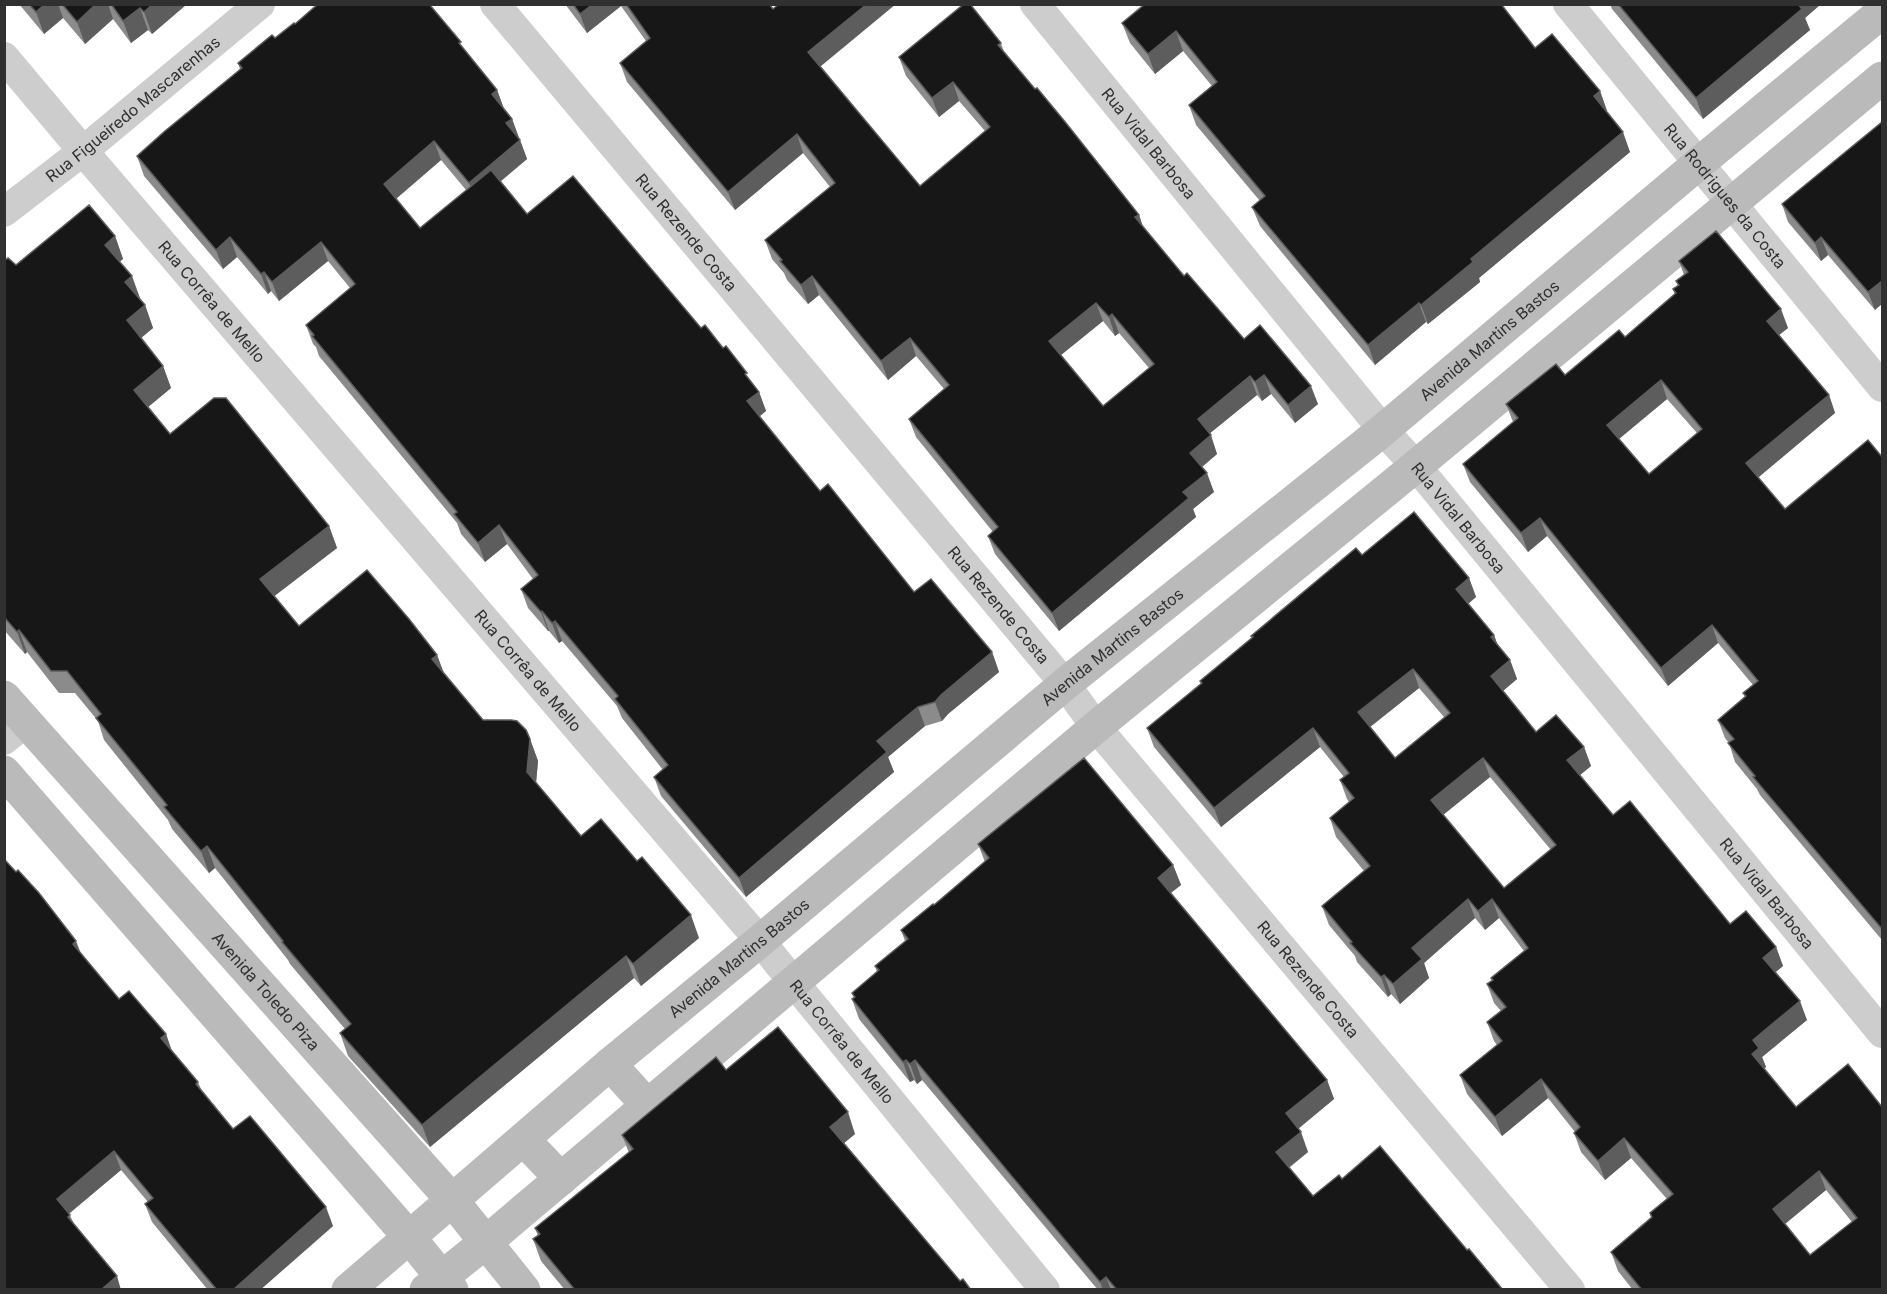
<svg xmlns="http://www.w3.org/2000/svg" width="1887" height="1294" viewBox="0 0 1887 1294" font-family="Inter,sans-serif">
<rect width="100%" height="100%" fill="#fff"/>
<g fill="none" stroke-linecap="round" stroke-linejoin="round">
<g stroke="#cdcdcd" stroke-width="30">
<path id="s1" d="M495,4L1065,684L1096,727L1570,1290"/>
<path id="s2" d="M1035,4L1383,430L1416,466L1882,1033"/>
<path id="s3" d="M1568,4L1882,387"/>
<path id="s4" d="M4,57L83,151L760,941L1045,1290"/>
<path id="s5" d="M4,212L83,151L260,4"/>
<polyline points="4,740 26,722"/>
</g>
<g stroke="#bababa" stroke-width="33">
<path id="s6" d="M4,697L452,1200L524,1290"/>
<polyline points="4,772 410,1238 452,1290"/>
<polyline points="610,1064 647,1105"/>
<polyline points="524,1140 561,1179"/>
<path id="s7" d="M348,1290L610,1064L760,941L1065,684L1383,430L1698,164L1882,12"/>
<polyline points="426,1290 486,1242 1096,727 1416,466 1882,78"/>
</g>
</g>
<g fill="#8b8b8b" fill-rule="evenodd">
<polygon points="19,4 187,4 152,34 148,30 131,43 113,19 85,44 63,18 44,34"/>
<path d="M565,4H769L920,186L985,131L959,101L939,117L906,76L899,57L1001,43L1004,52L1139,215L1143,227L1184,276L1244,339L1318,404L1295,423L1271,394L1262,401L1257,395L1209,434L1217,454L1202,467L1214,492L1193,509L1196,517L1059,631L995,554L988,536L993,532L916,437L909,419L944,389L916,356L888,380L819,295L808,304L787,280L784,273L772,259L765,240L830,187L803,153L735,210L627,82L620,63L646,41L621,6L587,33ZM1103,321L1115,336L1119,333L1149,368L1103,406L1061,355Z"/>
<polygon points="1610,4 1821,4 1805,18 1810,30 1703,119 1612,9"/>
<path d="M431,7L463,49L497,90L504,109L512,119L527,159L501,181L527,214L701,328L750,381L759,392L766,411L759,416L820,491L914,592L992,652L999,672L948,714L942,721L925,726L888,757L894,772L746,897L661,796L654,777L663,770L622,718L617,706L562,641L559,643L549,631H548L528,608L521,589L533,579L507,544L485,562L461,534L457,523L319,356L316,347L313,344L306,325L350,288L328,261L279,301L271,291L268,294L237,257L223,269L144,176L137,156L240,69L238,63L295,24ZM441,160L466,190L420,228L396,199Z"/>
<polygon points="1122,23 1535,48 1600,91 1607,111 1606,112 1630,152 1479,278 1480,282 1469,291 1428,324 1426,322 1375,365 1260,226 1252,207 1260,201 1196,125 1189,105 1212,86 1183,51 1155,74 1130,43"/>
<polygon points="1882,122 1875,310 1828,255 1821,261 1788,222 1782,204"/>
<polygon points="115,236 123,259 120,261 139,298 145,305 153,328 141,338 163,366 171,388 148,407 170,434 329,526 337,548 274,596 299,626 437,655 444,673 483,720 530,739 538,761 536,783 581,836 699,938 641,986 634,978 430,1147 348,1056 340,1033 345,1029 290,964 288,960 215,868 209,873 172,829 168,820 104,740 98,721 75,693 59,693 27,652 25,654 4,630 4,261 16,265"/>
<path d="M1679,261L1788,328L1779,335L1829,395L1835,413L1758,477L1785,509L1882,457V940L1760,795L1757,789L1735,762L1729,743L1725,738L1718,720L1745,697L1743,693L1753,685L1718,643L1668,686L1547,536L1528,552L1470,482L1463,464L1513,422L1506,404L1565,375L1625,337L1675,295L1673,289L1678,286L1676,281L1684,275ZM1667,399L1697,433L1649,474L1619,439Z"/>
<path d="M1362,555L1469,578L1476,597L1468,604L1494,635L1498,647L1510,660L1517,679L1503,691L1536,732L1584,747L1591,766L1580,775L1613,815L1730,924L1776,947L1783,966L1775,972L1807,1020L1762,1057L1766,1067L1764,1069L1796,1107L1848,1064L1882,1290H1633L1618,1271L1611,1252L1651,1218L1650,1213L1667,1199L1631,1158L1605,1180L1581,1152L1574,1133L1575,1132L1548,1098L1502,1136L1467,1094L1460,1075L1497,1045L1494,1041L1487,1022L1501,1011L1494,1003L1487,984L1492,981L1491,978L1524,951L1499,918L1485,930L1475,918L1424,963L1429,978L1400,1004L1391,994L1388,997L1357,962L1355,956L1329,925L1322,906L1364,871L1336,837L1330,818L1349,802L1347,799L1340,780L1344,777L1320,747L1221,827L1154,747L1147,728L1201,684L1200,681L1252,638L1251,636ZM1419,688L1444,717L1395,758L1370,727ZM1490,777L1551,850L1504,888L1443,815ZM1826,1190L1852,1222L1810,1255L1785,1224Z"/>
<polygon points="978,844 1173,865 1181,885 1171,893 1327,1080 1334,1099 1298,1129 1308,1152 1289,1168 1313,1196 1342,1179 1467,1250 1503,1290 1098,1290 922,1080 917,1084 914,1080 910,1082 859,1019 852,999 854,998 852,993 877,972 875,966 905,941 901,930 934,905 985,862"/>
<polygon points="80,952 119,999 166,1034 172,1051 198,1082 201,1089 233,1129 333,1226 260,1290 208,1290 152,1222 145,1204 148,1202 121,1170 69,1213 74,1224 4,1290"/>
<polygon points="726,1070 855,1134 844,1143 960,1281 971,1290 565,1290 541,1261 533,1239 538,1236 535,1228 629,1153 622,1135"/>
</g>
<g fill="#5d5d5d">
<polygon points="45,4 58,4 63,18 44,34 36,12"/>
<polygon points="96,4 108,4 113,19 85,44 77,22"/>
<polygon points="153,4 187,4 152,34 144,12"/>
<polygon points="593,4 620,4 621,6 587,33 580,14"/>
<polygon points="867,4 896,4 815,71 808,52"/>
<polygon points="1796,4 1821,4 1805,18 1810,30 1703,119 1696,98"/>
<polygon points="140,8 148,30 131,43 123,21"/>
<polygon points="1176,31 1183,51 1155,74 1148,54"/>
<polygon points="953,82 959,101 939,117 932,98"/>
<polygon points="497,90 504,109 492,94"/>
<polygon points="1600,91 1607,111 1601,116 1594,96"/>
<polygon points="512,119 519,138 513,143 506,123"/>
<polygon points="1623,132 1630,152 1479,278 1480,282 1428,324 1421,305 1471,259"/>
<polygon points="797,134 803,153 735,210 728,192"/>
<polygon points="520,140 527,159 476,202 469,183"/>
<polygon points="434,141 441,160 391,203 384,184"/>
<polygon points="1139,215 1145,233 1135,217"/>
<polygon points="115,236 123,259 113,267 105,245"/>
<polygon points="230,237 237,257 223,269 216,250"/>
<polygon points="1821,237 1828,255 1821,261 1815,243"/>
<polygon points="321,242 328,261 279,301 272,282"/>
<polygon points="264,272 271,291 268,294 261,274"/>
<polygon points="132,276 140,298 133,304 125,282"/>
<polygon points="812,276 819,295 808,304 801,285"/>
<polygon points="1882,281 1882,304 1875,310 1868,292"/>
<polygon points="1096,303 1103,321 1056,359 1049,341"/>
<polygon points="1419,303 1426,322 1375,365 1368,345"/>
<polygon points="145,305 153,328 135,343 127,320"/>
<polygon points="1781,309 1788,328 1774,339 1767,321"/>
<polygon points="1112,314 1119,333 1115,336 1109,317"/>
<polygon points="910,338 916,356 888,380 881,361"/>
<polygon points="163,366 171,388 142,412 134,390"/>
<polygon points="1264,375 1271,394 1262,401 1255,382"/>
<polygon points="1250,376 1257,395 1204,438 1198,419"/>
<polygon points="1661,380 1667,399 1614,443 1607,425"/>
<polygon points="1311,386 1318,404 1295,423 1288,405"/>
<polygon points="759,392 766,411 754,421 747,401"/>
<polygon points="1829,395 1835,413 1753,482 1746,463"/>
<polygon points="1211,435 1217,454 1197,471 1190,453"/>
<polygon points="1207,473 1214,492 1193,509 1196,517 1059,631 1052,613 1183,492"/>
<polygon points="1540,518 1547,536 1528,552 1521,533"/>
<polygon points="499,525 507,544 485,562 478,543"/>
<polygon points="329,526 337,548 268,601 260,579"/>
<polygon points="1469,578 1476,597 1463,608 1456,589"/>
<polygon points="542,611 549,631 548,631 541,612"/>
<polygon points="555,621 562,641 559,643 552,623"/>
<polygon points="1712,625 1718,643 1668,686 1661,668"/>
<polygon points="19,630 27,652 25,654 17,632"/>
<polygon points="1494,635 1501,654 1491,637"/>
<polygon points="992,652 999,672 948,714 942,721 935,702 941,695"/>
<polygon points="437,655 445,677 432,659"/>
<polygon points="1510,660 1517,679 1498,695 1491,676"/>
<polygon points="1413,669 1419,688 1365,731 1358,712"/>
<polygon points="918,707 925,726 888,757 894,772 746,897 739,878 877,741"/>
<polygon points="1313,728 1320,747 1221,827 1214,808"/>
<polygon points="530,739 538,761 535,795 527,772"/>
<polygon points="1584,747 1591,766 1574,780 1567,760"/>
<polygon points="1483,758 1490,777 1438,819 1431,800"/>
<polygon points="207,846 215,868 209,873 201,851"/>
<polygon points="1173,865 1181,885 1165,897 1158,878"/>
<polygon points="1468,899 1475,918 1424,963 1429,978 1400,1004 1393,984 1412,948"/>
<polygon points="1492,899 1499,918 1485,930 1478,911"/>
<polygon points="691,915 699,938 641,986 633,964"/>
<polygon points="76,941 83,959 73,944"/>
<polygon points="1776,947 1783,966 1770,977 1763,958"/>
<polygon points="626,956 634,978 430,1147 422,1125"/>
<polygon points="1384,975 1391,994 1388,997 1381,977"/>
<polygon points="1800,1001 1807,1020 1762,1057 1766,1067 1759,1073 1752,1054 1753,1040"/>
<polygon points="166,1034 172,1052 161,1038"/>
<polygon points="906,1060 914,1080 910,1082 903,1062"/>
<polygon points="915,1060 922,1080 917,1084 910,1064"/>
<polygon points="1541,1079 1548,1098 1502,1136 1495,1117"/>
<polygon points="1327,1080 1334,1099 1293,1133 1286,1113"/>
<polygon points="848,1112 855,1134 838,1148 830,1127"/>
<polygon points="1301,1132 1308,1152 1283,1172 1276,1152"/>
<polygon points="1624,1138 1631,1158 1605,1180 1598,1161"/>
<polygon points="114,1151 121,1170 64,1218 57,1199"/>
<polygon points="1819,1171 1826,1190 1780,1228 1773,1209"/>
<polygon points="326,1207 333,1226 260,1290 233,1290"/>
<polygon points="117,1276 121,1290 101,1290"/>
<polygon points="1106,1277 1111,1290 1103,1290 1100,1282"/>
</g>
<g fill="#171717" stroke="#5d5d5d" stroke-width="1.5" fill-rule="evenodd">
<polygon points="29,4 45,4 36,12"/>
<polygon points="62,4 96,4 77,22"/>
<polygon points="111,4 153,4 144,12 140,8 123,21"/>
<polygon points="318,4 429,4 461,42 459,43 497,90 492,94 512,119 506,123 520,140 469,183 434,141 384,184 420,228 491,170 527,214 573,176 701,328 705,325 723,348 726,346 747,373 745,374 759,392 747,401 820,491 828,484 914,592 931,579 992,652 941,695 935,702 918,707 877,741 887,752 739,878 654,777 668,765 615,699 618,696 555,621 552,623 542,611 541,612 521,589 538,575 499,525 478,543 454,514 457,512 312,336 314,335 306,325 355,284 321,242 272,282 264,272 261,274 230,237 216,250 137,156 165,131 242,68 238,63 272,35 275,38 294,23 295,24"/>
<polygon points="573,4 593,4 580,14"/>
<path d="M626,4H769L773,9L779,4H867L808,52L920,186L990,127L953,82L932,98L899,57L964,4H970L1001,43L998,45L1035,89L1037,88L1066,123L1139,215L1135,217L1184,276L1187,273L1244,339L1260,325L1311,386L1288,405L1264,375L1255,382L1250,376L1198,419L1211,435L1190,453L1207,473L1183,492L1189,498L1052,613L988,536L998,527L909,419L949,385L910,338L881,361L812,276L801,285L780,261L782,260L765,240L835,183L797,134L728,192L620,63L650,38ZM1096,303L1109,317L1112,314L1154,364L1103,406L1049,341Z"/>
<polygon points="1145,4 1501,4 1535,48 1552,34 1600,91 1594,96 1623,132 1471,259 1473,262 1462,271 1421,305 1419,303 1368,345 1252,207 1265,196 1189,105 1217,82 1176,31 1148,54 1122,23"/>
<polygon points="1618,4 1798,4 1802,9 1696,98"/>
<polygon points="1882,122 1882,281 1868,292 1821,237 1815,243 1782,204"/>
<polygon points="89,205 115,236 105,245 132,276 125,282 145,305 127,320 163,366 134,390 170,434 214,398 226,398 329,526 260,579 299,626 367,570 409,619 437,655 432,659 483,720 511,720 517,721 526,730 530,739 527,772 581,836 601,819 637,861 642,857 691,915 633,964 626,956 422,1125 340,1033 351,1024 282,942 283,941 207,846 201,851 164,807 167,805 96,718 101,714 67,671 51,671 19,630 17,632 4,617 4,261 8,258 16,265"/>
<path d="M1716,231L1781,309L1767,321L1829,395L1746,463L1785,509L1868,440L1882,457V929L1753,777L1755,776L1728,743L1734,739L1718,720L1746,696L1743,693L1758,681L1712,625L1661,668L1540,518L1521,533L1463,464L1518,418L1506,404L1556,364L1565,375L1619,330L1625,337L1676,293L1673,289L1679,285L1676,281L1688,272L1679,261ZM1661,380L1702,429L1649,474L1607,425Z"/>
<path d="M1414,512L1469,578L1456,589L1494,635L1491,637L1510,660L1491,676L1536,732L1556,715L1584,747L1567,760L1613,815L1630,801L1730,924L1746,911L1776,947L1763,958L1800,1001L1753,1040L1759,1048L1752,1054L1796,1107L1848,1064L1882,1107V1290H1642L1611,1252L1652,1217L1650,1213L1673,1194L1624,1138L1598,1161L1574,1133L1580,1127L1541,1079L1495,1117L1460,1075L1502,1041L1487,1022L1506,1007L1487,984L1493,980L1491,978L1528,948L1492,899L1478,911L1468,899L1412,948L1422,959L1393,984L1384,975L1381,977L1350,943L1352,942L1322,906L1370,866L1330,818L1354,798L1340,780L1349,773L1313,728L1214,808L1147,728L1202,683L1200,681L1253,637L1251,636L1356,548L1362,555ZM1413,669L1450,713L1395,758L1358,712ZM1483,758L1556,845L1504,888L1431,800ZM1819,1171L1857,1218L1810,1255L1773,1209Z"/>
<polygon points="1084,758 1173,865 1158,878 1327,1080 1286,1113 1301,1132 1276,1152 1313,1196 1339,1175 1342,1179 1380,1146 1467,1250 1469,1249 1503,1290 1117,1290 1106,1277 1100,1282 915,1060 910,1064 906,1060 903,1062 852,999 855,997 852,993 879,970 875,966 908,939 901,930 933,904 934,905 989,858 978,844"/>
<polygon points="4,859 16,872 18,870 39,893 76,941 73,944 119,999 129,991 166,1034 161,1038 198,1082 196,1084 233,1129 250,1116 326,1207 233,1290 217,1290 145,1204 153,1198 114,1151 57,1199 70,1215 68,1217 117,1276 101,1290 4,1290"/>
<polygon points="778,1027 848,1112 830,1127 960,1281 963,1279 971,1290 575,1290 533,1239 540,1234 535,1228 633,1149 622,1135 716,1057 726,1070"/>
</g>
<g text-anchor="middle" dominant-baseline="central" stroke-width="6" stroke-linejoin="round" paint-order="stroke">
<g font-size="16" fill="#303030" stroke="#fff">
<text stroke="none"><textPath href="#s5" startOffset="165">Rua Figueiredo Mascarenhas</textPath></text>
<text stroke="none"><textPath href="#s2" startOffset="180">Rua Vidal Barbosa</textPath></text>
<text stroke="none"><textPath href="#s3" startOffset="248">Rua Rodrigues da Costa</textPath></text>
<text stroke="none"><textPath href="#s1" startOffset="298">Rua Rezende Costa</textPath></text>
<text stroke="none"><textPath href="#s4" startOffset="321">Rua Corrêa de Mello</textPath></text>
<text stroke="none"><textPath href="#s7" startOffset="1485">Avenida Martins Bastos</textPath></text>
<text stroke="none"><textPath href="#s2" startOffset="666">Rua Vidal Barbosa</textPath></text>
<text stroke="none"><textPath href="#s1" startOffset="784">Rua Rezende Costa</textPath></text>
<text stroke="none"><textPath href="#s7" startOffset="999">Avenida Martins Bastos</textPath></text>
<text stroke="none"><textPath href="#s4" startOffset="807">Rua Corrêa de Mello</textPath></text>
<text stroke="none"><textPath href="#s2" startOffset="1152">Rua Vidal Barbosa</textPath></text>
<text stroke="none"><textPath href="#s7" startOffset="513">Avenida Martins Bastos</textPath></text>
<text stroke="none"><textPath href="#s1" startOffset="1270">Rua Rezende Costa</textPath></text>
<text stroke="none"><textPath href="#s6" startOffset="394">Avenida Toledo Piza</textPath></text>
<text stroke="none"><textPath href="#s4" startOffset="1293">Rua Corrêa de Mello</textPath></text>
</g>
</g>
<rect width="1887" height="1294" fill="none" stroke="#303030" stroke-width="12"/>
</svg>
